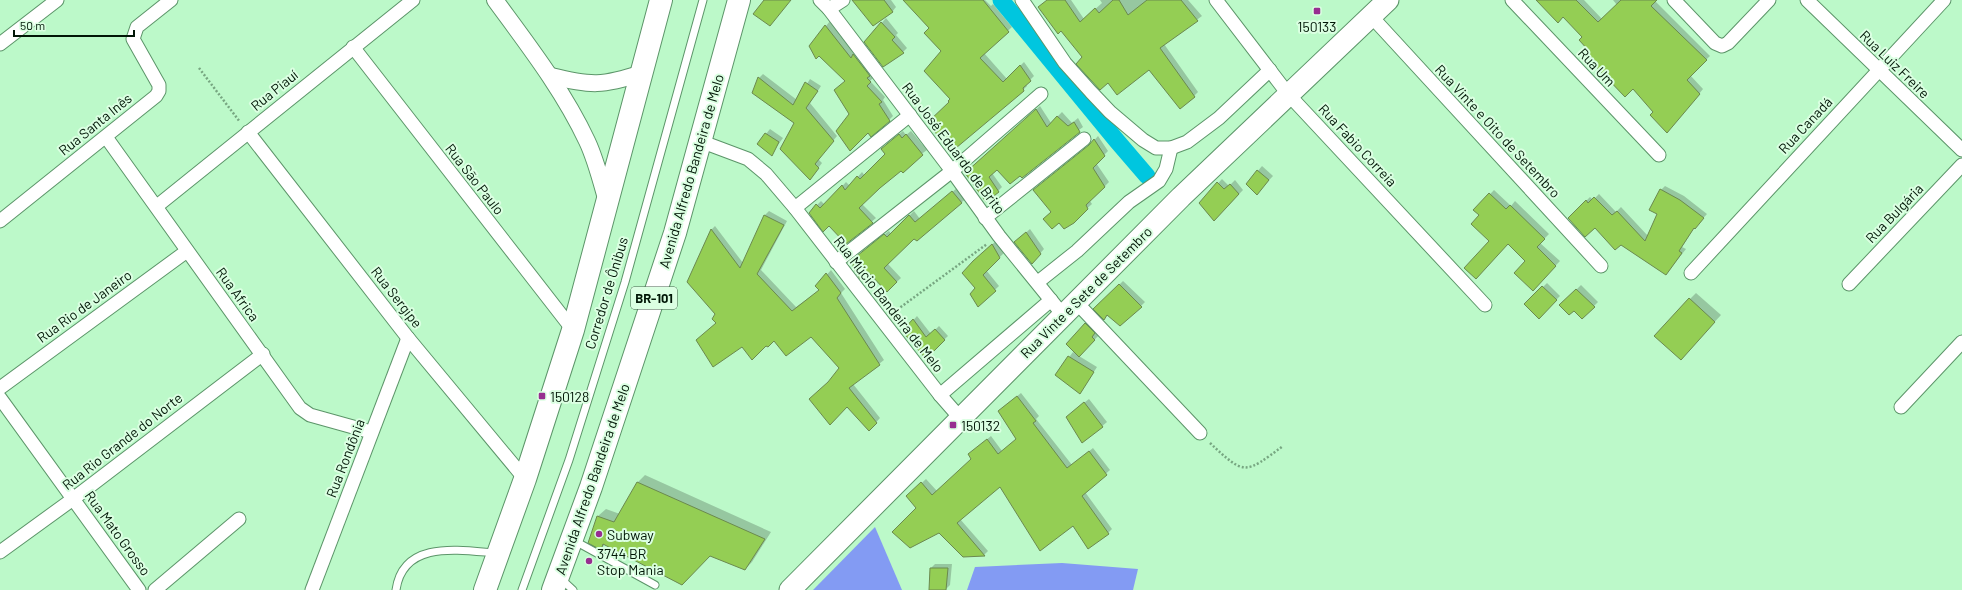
<svg xmlns="http://www.w3.org/2000/svg" width="1962" height="590" viewBox="0 0 1962 590" font-family="Barlow,sans-serif">
<rect width="100%" height="100%" fill="#bcf9c9"/>
<g fill="#839bf3">
<polygon points="875,527 902,590 813,590"/>
<polygon points="1062,563 1138,569 1133,590 967,590 975,567"/>
</g>
<g fill="#0003">
<polygon points="854,0 891,0 896,7 892,12"/>
<polygon points="907,0 985,0 991,6 993,4 1012,27 984,53 1007,79 1024,62 1034,76 1026,84 1027,86 1023,90 951,102 942,51 930,28"/>
<polygon points="1047,0 1071,0 1084,19 1102,3 1100,0 1188,0 1202,16 1164,44 1198,92 1194,96 1150,69 1108,81 1083,57"/>
<polygon points="1537,0 1584,0 1602,19 1617,5 1613,0 1656,0 1655,1 1710,56 1690,75 1703,89 1671,128 1654,112 1633,87 1590,51 1583,37 1563,16"/>
<polygon points="886,18 898,33 896,35 907,48 903,52 865,42"/>
<polygon points="830,21 874,77 870,81 885,97 883,100 893,116 889,120 850,114 846,80 810,46"/>
<polygon points="763,74 797,100 810,79 821,86 810,103 837,136 818,159 822,163 810,179 795,122 759,78"/>
<polygon points="1040,106 1051,123 1062,112 1072,123 1078,118 1083,127 1020,174 997,169 992,173 1002,187 998,191 970,169"/>
<polygon points="770,129 783,138 771,154 758,144"/>
<polygon points="903,131 906,135 911,131 927,150 901,169 862,204 876,218 846,243 817,205 821,201 825,205 846,182 850,186 862,172 865,176 886,154 886,145"/>
<polygon points="1098,136 1108,151 1096,163 1109,182 1090,201 1092,204 1065,228 1059,221 1044,219 1052,211 1092,143"/>
<polygon points="1262,166 1273,176 1261,189 1247,184"/>
<polygon points="1222,179 1229,186 1235,180 1243,190 1214,220 1200,203"/>
<polygon points="1665,186 1684,196 1707,214 1694,228 1682,247 1686,249 1666,274 1595,226 1569,218 1590,197 1593,200 1599,194 1616,212 1621,207 1648,236 1658,213 1661,190"/>
<polygon points="957,188 966,199 914,237 888,264 901,278 887,291 860,258 862,252 889,231 891,234 914,211 920,219"/>
<polygon points="1494,190 1511,206 1515,201 1549,234 1540,243 1560,261 1533,289 1527,261 1508,242 1491,241 1480,215 1475,210"/>
<polygon points="769,211 787,221 761,270 796,307 820,290 817,286 831,270 845,289 841,293 884,360 853,384 880,418 869,430 830,381 841,368 811,336 774,340 766,344 743,346 717,322 716,314 689,282 712,229 715,226 743,263 765,215"/>
<polygon points="1030,229 1044,249 1036,258 1020,238"/>
<polygon points="996,241 1004,253 986,270 999,286 979,305 978,257"/>
<polygon points="1123,281 1145,302 1141,306 1108,314 1104,318 1095,309"/>
<polygon points="1547,283 1560,296 1539,317 1526,304"/>
<polygon points="1581,285 1598,302 1582,318 1574,309 1561,305"/>
<polygon points="1696,293 1721,315 1687,352 1690,299"/>
<polygon points="917,316 931,334 939,326 948,336 926,357 904,331"/>
<polygon points="1090,320 1098,329 1095,332 1099,335 1079,356 1097,367 1080,393 1056,375 1073,352 1077,355 1086,324"/>
<polygon points="1021,393 1039,416 1036,419 1072,465 1093,448 1110,470 1085,492 1112,529 1108,533 1073,525 1000,486 960,519 988,551 984,555 963,556 908,496 926,479 937,491 973,459 974,450 991,436 1002,451 1017,439 1003,407"/>
<polygon points="1089,399 1107,422 1083,442 1071,413"/>
<polygon points="645,475 771,532 752,562 745,569 710,555 606,544 601,548 589,542 598,516 606,509 620,514 638,482"/>
<polygon points="935,564 952,564 950,585 946,589 931,568"/>
</g>
<g fill="none" stroke-linecap="round" stroke-linejoin="round">
<polyline stroke="#00c6df" stroke-width="17" points="1001,0 1117,141 1147,176"/>
</g>
<g fill="#94ce54" stroke="#6b894f">
<polygon points="764,0 791,0 770,26 753,14"/>
<polygon points="852,0 884,0 893,12 873,26"/>
<polygon points="903,0 983,0 1009,32 980,58 1003,82 1020,65 1031,81 1023,88 1024,91 950,153 928,122 949,102 948,101 950,99 924,71 941,51 924,33 929,28"/>
<polygon points="1047,0 1065,0 1080,22 1095,8 1099,13 1113,0 1119,0 1128,15 1147,0 1181,0 1198,21 1160,48 1195,97 1180,109 1149,70 1117,95 1108,83 1100,90 1076,64 1082,57 1061,31 1058,34 1038,7"/>
<polygon points="1536,0 1576,0 1598,22 1621,0 1657,0 1651,6 1707,60 1687,80 1700,94 1667,133 1650,115 1653,112 1633,89 1625,97 1585,55 1589,51 1579,40 1582,37 1563,17 1558,23"/>
<polygon points="881,22 895,37 892,40 904,53 883,67 864,42"/>
<polygon points="825,25 851,58 853,54 870,76 867,78 871,82 867,86 882,102 879,104 890,121 871,137 868,133 850,151 836,131 849,114 834,90 845,81 819,56 816,59 809,46"/>
<polygon points="758,77 793,105 805,82 818,91 806,108 834,141 815,164 819,168 810,180 780,149 794,123 752,93"/>
<polygon points="1036,109 1047,127 1057,116 1068,126 1074,122 1080,132 1022,178 1020,176 1010,184 997,170 989,177 999,192 986,202 965,173"/>
<polygon points="765,133 779,142 772,156 757,144"/>
<polygon points="899,134 902,138 906,134 923,155 903,173 901,171 880,188 859,208 873,223 846,244 829,226 823,232 809,213 816,204 820,208 842,185 845,190 857,176 860,179 885,154 881,149"/>
<polygon points="1094,139 1105,156 1093,168 1105,187 1086,205 1088,209 1074,223 1064,229 1059,223 1052,229 1043,219 1051,212 1033,190 1089,145"/>
<polygon points="1257,170 1269,180 1257,195 1246,184"/>
<polygon points="1217,182 1224,189 1230,184 1239,194 1214,221 1199,203"/>
<polygon points="1660,189 1680,200 1704,218 1695,229 1694,228 1679,251 1682,253 1666,275 1621,245 1615,250 1595,228 1585,237 1568,218 1586,200 1588,203 1594,197 1612,215 1617,211 1645,241 1657,214 1649,210"/>
<polygon points="952,191 962,203 917,241 914,239 884,268 897,282 887,292 868,272 860,279 853,268 853,263 859,259 857,256 884,234 887,237 909,215 915,222"/>
<polygon points="1489,193 1506,209 1510,205 1545,239 1537,247 1556,266 1533,291 1514,273 1525,261 1508,244 1476,279 1464,268 1489,241 1471,224 1479,215 1473,210"/>
<polygon points="764,215 784,225 757,274 792,311 819,290 815,286 826,273 841,293 837,298 880,365 849,388 877,423 869,431 847,407 830,425 809,399 828,382 839,368 811,337 786,356 774,341 768,347 766,346 752,360 742,347 713,367 696,340 716,323 712,319 715,314 687,282 711,229 740,268"/>
<polygon points="1026,232 1041,254 1032,264 1014,242"/>
<polygon points="992,244 1000,258 983,275 996,291 978,307 970,294 975,288 962,273 973,261"/>
<polygon points="1119,284 1142,307 1120,326 1107,315 1104,320 1093,309"/>
<polygon points="1542,286 1557,300 1539,319 1524,304"/>
<polygon points="1576,289 1595,307 1582,319 1574,311 1569,315 1559,305"/>
<polygon points="1689,298 1715,322 1681,360 1654,336"/>
<polygon points="913,319 926,337 935,329 945,340 926,359 902,331"/>
<polygon points="1085,323 1095,333 1092,337 1095,340 1079,357 1066,344"/>
<polygon points="1068,356 1094,372 1080,394 1055,375"/>
<polygon points="1017,396 1036,421 1033,423 1067,468 1089,451 1107,475 1082,496 1109,534 1088,549 1073,526 1040,551 1000,487 957,523 985,556 963,557 939,533 910,548 892,532 916,508 906,496 921,482 932,495 971,459 968,454 987,439 998,454 1016,439 998,411"/>
<polygon points="1084,402 1103,427 1082,443 1066,417"/>
<polygon points="637,482 765,539 745,570 710,556 682,585 603,544 601,550 588,543 597,516 614,522"/>
<polygon points="930,568 948,568 946,590 929,590"/>
</g>
<g fill="none" stroke-linecap="round" stroke-linejoin="round">
<g stroke="#5c9569" stroke-width="9">
<g id="service">
<polyline points="573,540 655,585"/>
<polyline points="560,578 573,590"/>
<path d="M396,590C403,540 459,550 495,553"/>
<polyline points="522,590 569,460 625,282 703,0"/>
</g>
</g>
<g stroke="#5c9569" stroke-width="15">
<g id="minor">
<polyline points="820,0 829,9 952,171 999,236 1063,315"/>
<polyline points="1022,0 1065,63 1091,92 1110,112 1143,140 1156,148 1171,148 1187,142 1219,118 1270,70"/>
<polyline points="1216,0 1288,94 1485,305"/>
<polyline points="1512,0 1659,155"/>
<polyline points="1674,0 1715,43 1722,46 1728,43 1769,0"/>
<polyline points="1807,0 1962,150"/>
<polyline points="829,9 843,0"/>
<polyline points="1371,16 1601,266"/>
<polyline points="0,44 57,0"/>
<polyline points="353,47 573,330"/>
<polyline points="248,132 408,338 525,479"/>
<polyline points="106,137 300,408 310,415 371,432"/>
<polyline points="700,141 748,159 766,174 795,208 940,395 961,419"/>
<polyline points="157,206 413,0"/>
<polyline points="795,208 910,115"/>
<polyline points="985,218 1084,139"/>
<polyline points="0,221 156,96 159,91 159,85 133,39 137,27 171,0"/>
<polyline points="836,262 952,171 1041,94"/>
<polyline points="1691,273 1944,0"/>
<polyline points="1038,282 1077,251 1129,202 1159,181 1166,169 1171,148"/>
<polyline points="1849,284 1962,165"/>
<polyline points="1076,302 1200,433"/>
<polyline points="0,388 187,251"/>
<polyline points="940,395 1051,300"/>
<polyline points="0,398 139,590"/>
<polyline points="1901,407 1962,342"/>
<polyline points="0,552 73,499 263,354"/>
<polyline points="155,590 239,519"/>
<polyline points="312,590 408,338"/>
</g>
</g>
<g stroke="#5c9569" stroke-width="18">
<g id="tertiary">
<path d="M495,0C528,45 563,90 587,141C596,160 601,181 607,202"/>
<path d="M551,76C591,86 603,86 642,73"/>
</g>
</g>
<g stroke="#5c9569" stroke-width="23">
<polyline id="primary" points="790,590 1181,197 1388,0"/>
</g>
<g stroke="#5c9569" stroke-width="24">
<g id="trunk">
<polyline points="485,590 525,479 573,330 661,0"/>
<polyline points="553,590 591,487 675,233 739,0"/>
</g>
</g>
<g stroke="#77a681" stroke-width="2.5" stroke-dasharray="2 2" stroke-linecap="butt">
<polyline points="199,68 240,122"/>
<polyline points="894,312 987,244"/>
<path d="M1210,443C1245,476 1245,474 1283,446"/>
</g>
<use href="#service" stroke="#fff" stroke-width="7"/>
<use href="#minor" stroke="#fff" stroke-width="13"/>
<use href="#tertiary" stroke="#fff" stroke-width="16"/>
<use href="#primary" stroke="#fff" stroke-width="21"/>
<use href="#trunk" stroke="#fff" stroke-width="22"/>
</g>
<g fill="#972e90" stroke="#dbffe2" stroke-width="1.5">
<rect x="1313" y="7" width="8" height="8" rx="2"/>
<rect x="538" y="392" width="8" height="8" rx="2"/>
<rect x="949" y="421" width="8" height="8" rx="2"/>
<circle cx="599" cy="534" r="4"/>
<circle cx="589" cy="561" r="4"/>
</g>
<g text-anchor="middle" dominant-baseline="central" stroke-width="4" stroke-linejoin="round" paint-order="stroke">
<rect fill="#dbffe2" stroke="#425c48" stroke-width="1" x="631" y="287" width="46" height="22" rx="3"/>
<g font-size="13" font-weight="bold" fill="#011606">
<text x="654" y="298">BR-101</text>
</g>
<g font-size="14" fill="#011606" stroke="#dbffe2" text-anchor="start">
<text x="1317" y="26" text-anchor="middle">150133</text>
<text x="550" y="396">150128</text>
<text x="961" y="425">150132</text>
<text x="607" y="534">Subway</text>
<text x="597" y="553">3744 BR<tspan x="597" dy="16">Stop Mania</tspan></text>
</g>
<g font-size="14" fill="#011606" stroke="#dbffe2">
<text transform="translate(1895 64) rotate(44)">Rua Luiz Freire</text>
<text transform="translate(1597 67) rotate(47)">Rua Um</text>
<text transform="translate(274 90) rotate(-39)">Rua Piauí</text>
<text transform="translate(95 124) rotate(-39)">Rua Santa Inês</text>
<text transform="translate(1805 125) rotate(-47)">Rua Canadá</text>
<text transform="translate(1498 131) rotate(47)">Rua Vinte e Oito de Setembro</text>
<text transform="translate(1358 145) rotate(47)">Rua Fabio Correia</text>
<text transform="translate(954 148) rotate(53)">Rua José Eduardo de Brito</text>
<text transform="translate(691 171) rotate(-74)">Avenida Alfredo Bandeira de Melo</text>
<text transform="translate(475 179) rotate(52)">Rua São Paulo</text>
<text transform="translate(1894 213) rotate(-46)">Rua Bulgária</text>
<text transform="translate(1086 292) rotate(-45)">Rua Vinte e Sete de Setembro</text>
<text transform="translate(606 293) rotate(-73)">Corredor de Ônibus</text>
<text transform="translate(238 294) rotate(54)">Rua Africa</text>
<text transform="translate(397 297) rotate(52)">Rua Sergipe</text>
<text transform="translate(889 304) rotate(52)">Rua Múcio Bandeira de Melo</text>
<text transform="translate(84 306) rotate(-36)">Rua Rio de Janeiro</text>
<text transform="translate(122 441) rotate(-38)">Rua Rio Grande do Norte</text>
<text transform="translate(345 458) rotate(-69)">Rua Rondônia</text>
<text transform="translate(592 479) rotate(-71)">Avenida Alfredo Bandeira de Melo</text>
<text transform="translate(118 533) rotate(54)">Rua Mato Grosso</text>
</g>
</g>
<path d="M14 30v6h120v-6" fill="none" stroke="#011606" stroke-width="2"/>
<text x="20" y="30" font-size="12" fill="#011606" stroke="#dbffe2" stroke-width="3" paint-order="stroke">50 m</text>
</svg>
